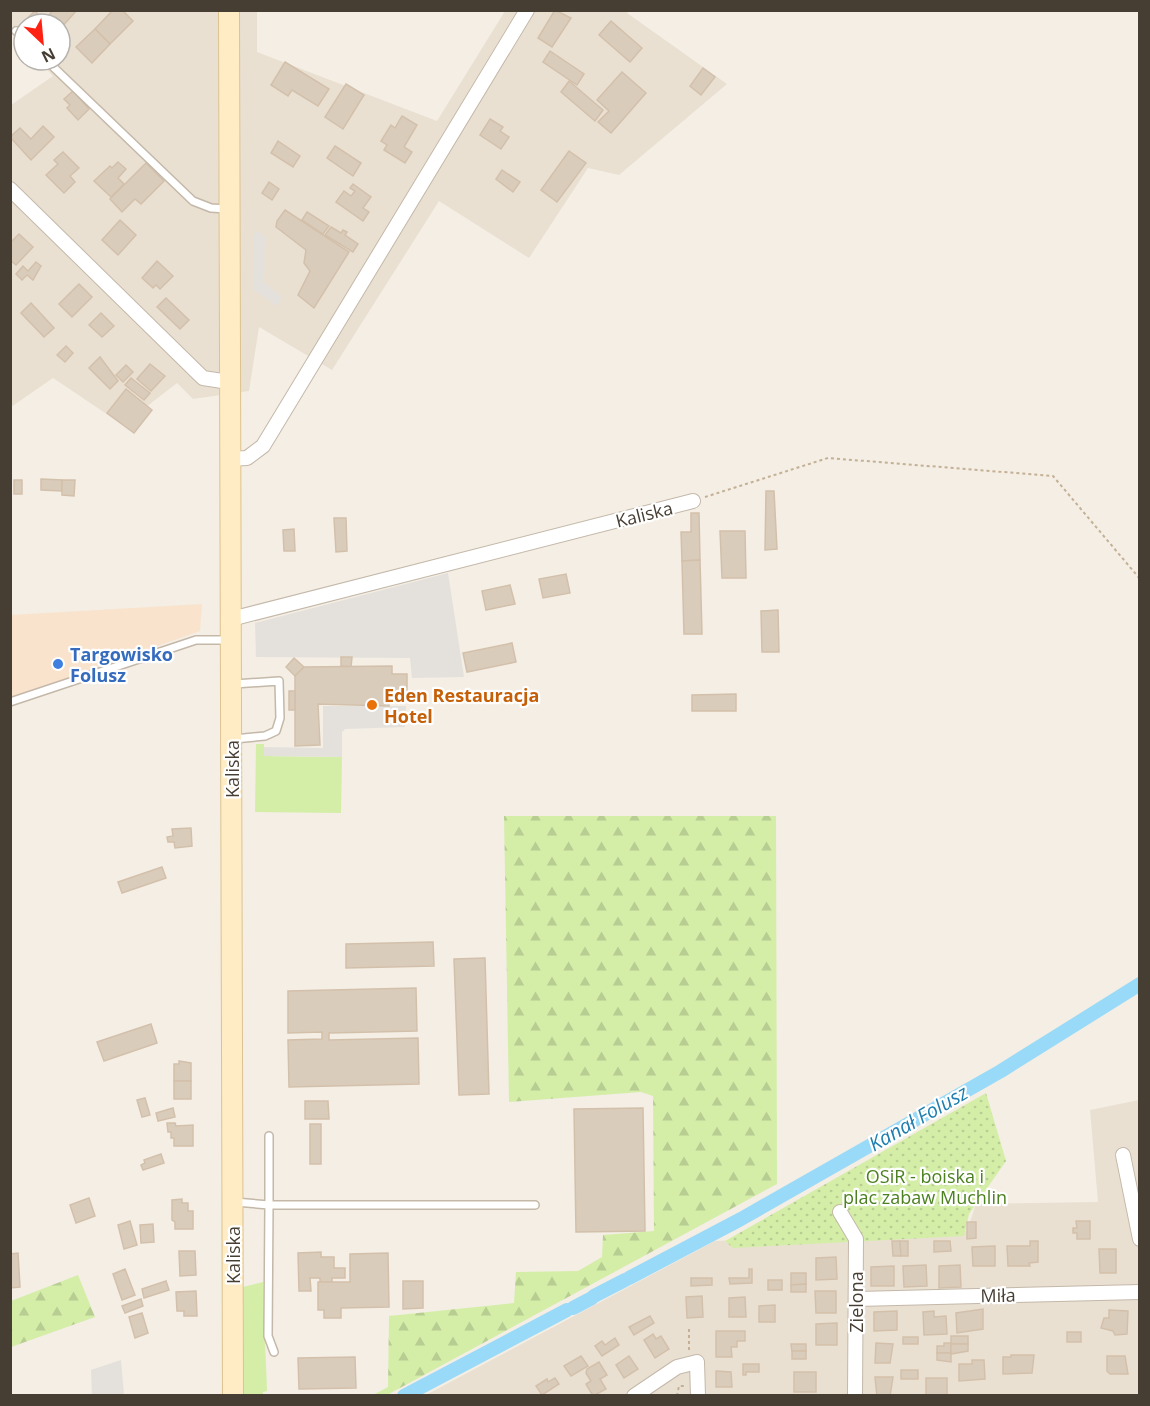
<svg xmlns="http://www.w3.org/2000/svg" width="1150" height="1406" viewBox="0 0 1150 1406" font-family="'Open Sans',sans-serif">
<defs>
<pattern id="forest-firs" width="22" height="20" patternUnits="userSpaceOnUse" patternTransform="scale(1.5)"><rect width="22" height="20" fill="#d4eea8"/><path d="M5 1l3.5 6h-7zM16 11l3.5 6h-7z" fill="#b7cd91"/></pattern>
<pattern id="park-dots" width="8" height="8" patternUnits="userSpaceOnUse" patternTransform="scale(1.5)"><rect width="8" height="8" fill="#d4eea8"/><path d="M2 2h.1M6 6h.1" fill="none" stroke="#b7cd91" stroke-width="1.8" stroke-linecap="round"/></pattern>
</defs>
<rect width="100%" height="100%" fill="#f4eee4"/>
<g fill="#e9e0d2">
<polygon points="11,11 257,11 257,52 437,121 505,11 628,11 627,13 727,84 619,175 588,168 529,258 439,201 332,370 259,327 249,391 193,399 177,383 123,425 53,378 11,407 11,105 53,76 38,60 60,60 60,24 24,24 24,44 11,30"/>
<polygon points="1139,1100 1139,1395 424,1396 715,1241 967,1231 976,1204 1098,1202 1090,1110"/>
</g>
<polygon fill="#f9e3cd" points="202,604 200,631 11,698 11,615"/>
<g fill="#d4eea8">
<polygon points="256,744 264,744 264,756 342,757 341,813 255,812"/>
<path d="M263,1282C263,1319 266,1354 267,1391L263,1392V1395L242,1396L243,1287Z"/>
</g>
<g fill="url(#forest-firs)">
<polygon points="504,816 776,816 777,1184 387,1395 373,1395 388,1387 389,1316 514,1303 516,1272 578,1271 602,1257 603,1235 654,1231 653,1096 641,1092 509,1102"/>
<polygon points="78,1275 95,1317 11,1347 11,1301"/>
</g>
<polygon fill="url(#park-dots)" points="986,1093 1006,1161 969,1214 964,1236 733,1248 725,1241"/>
<g fill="#e4e1dd">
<polygon points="257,231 265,237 264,282 282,297 277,306 253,289 253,236"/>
<polygon points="448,573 464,677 412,678 410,658 256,657 255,623"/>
<polygon points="323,706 406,706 405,727 345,729 342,732 342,757 264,756 264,747 323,748"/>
<polygon points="121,1360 124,1395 92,1395 91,1370"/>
</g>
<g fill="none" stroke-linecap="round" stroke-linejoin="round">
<g stroke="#99daf9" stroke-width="14">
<polyline points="629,1278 741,1219 1001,1071 1140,984"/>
<polyline points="594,1296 625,1280"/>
<polyline points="573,1308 592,1298"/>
<polyline points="404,1396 567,1310"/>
</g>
</g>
<g fill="#daccbb" stroke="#d3c0ab" stroke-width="1.5">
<polygon points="53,10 77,10 61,28 60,24 48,16"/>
<polygon points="113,10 122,10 133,21 110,44 95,29"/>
<polygon points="555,10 571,18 552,47 538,38"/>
<polygon points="35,11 47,24 24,24 24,32 19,26"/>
<polygon points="611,21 642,48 630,62 599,35"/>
<polygon points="95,29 110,44 92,63 76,47"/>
<polygon points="550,51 584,74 577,85 543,62"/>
<polygon points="285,62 329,89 318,106 292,90 288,96 271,85"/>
<polygon points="703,68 715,77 701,95 690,86"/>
<polygon points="622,72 646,93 611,133 598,122 609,111 597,100"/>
<polygon points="569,81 603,110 595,121 561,92"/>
<polygon points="346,84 364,95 343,129 325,117"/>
<polygon points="73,91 89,109 78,120 67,108 70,105 64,99"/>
<polygon points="402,116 417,125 404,147 412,152 405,163 384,150 387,145 381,141 391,125 395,128"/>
<polygon points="490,119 503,127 500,131 509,137 501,149 480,135"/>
<polygon points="43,126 54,137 31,160 10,137 20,128 31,139"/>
<polygon points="278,141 300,156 293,167 271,153"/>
<polygon points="335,146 361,163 353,176 327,158"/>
<polygon points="569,151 586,163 557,202 541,190"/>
<polygon points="63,152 79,168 70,176 75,182 64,193 46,175 58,164 54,160"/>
<polygon points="118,162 126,169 118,178 124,184 111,197 94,181 110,166 112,168"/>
<polygon points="146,163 164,181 141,204 135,199 122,212 110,199"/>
<polygon points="502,170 520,182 513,192 496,179"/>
<polygon points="269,182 279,189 272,200 262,193"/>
<polygon points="353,184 371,197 363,208 369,212 363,221 336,202 344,191 351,196 355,191 350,188"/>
<polygon points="285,210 349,252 314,308 298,295 310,271 304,263 306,250 276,227 277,221"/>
<polygon points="307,212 329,226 323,234 302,220"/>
<polygon points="120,220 136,235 118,255 102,240"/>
<polygon points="331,227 341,233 343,230 347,232 345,235 358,244 353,252 325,235"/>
<polygon points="19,234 33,247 16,265 10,260 10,243"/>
<polygon points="157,261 173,276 160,289 156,285 153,288 142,278"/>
<polygon points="36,262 41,266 33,280 27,275 22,280 16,274 23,266 28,271"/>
<polygon points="79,284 92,297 72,317 59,304"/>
<polygon points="166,298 189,320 180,329 157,307"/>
<polygon points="31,303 54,328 44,337 21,313"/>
<polygon points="101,313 114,326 102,337 89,325"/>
<polygon points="66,346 73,353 65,362 57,355"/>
<polygon points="100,357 118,381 110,389 89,368"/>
<polygon points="150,364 165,376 151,391 137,379"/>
<polygon points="126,365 133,372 123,382 116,375"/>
<polygon points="131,378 150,393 144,400 125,385"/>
<polygon points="126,389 152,410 134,433 107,413"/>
<polygon points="41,479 62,480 62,491 41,490"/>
<rect x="14" y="480" width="8" height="14"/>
<polygon points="62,480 75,480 74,496 62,495"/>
<polygon points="766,491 774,491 777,549 765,550"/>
<polygon points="691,513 699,513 700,560 682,561 681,532 691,532"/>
<polygon points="334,518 346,518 347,551 336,552"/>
<polygon points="294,529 295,551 284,551 283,530"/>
<polygon points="720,531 745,531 746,578 722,578"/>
<polygon points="700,560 702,634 684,634 682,561"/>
<polygon points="566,574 570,593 543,598 539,579"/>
<polygon points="510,585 515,604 486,610 482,591"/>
<polygon points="778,610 779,652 762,652 761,611"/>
<polygon points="512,643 516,662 467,672 463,653"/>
<polygon points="341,657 352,657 351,667 341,666"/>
<polygon points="294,658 304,667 295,676 286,667"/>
<polygon points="392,666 392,674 407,674 407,700 389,700 389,706 318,704 320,745 295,746 295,676 304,667"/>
<rect x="289" y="691" width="6" height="19"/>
<polygon points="736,694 736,711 692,711 692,695"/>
<polygon points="191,828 192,846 175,848 174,842 168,842 167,837 173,836 172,829"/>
<polygon points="162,867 166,878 122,893 118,882"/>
<polygon points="433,942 434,966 346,968 346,944"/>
<polygon points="485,958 489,1094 459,1095 454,959"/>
<polygon points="416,988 417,1031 329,1033 329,1040 418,1038 419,1084 289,1087 288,1040 322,1039 322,1032 288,1033 288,991"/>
<polygon points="151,1024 157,1043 104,1061 97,1042"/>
<polygon points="179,1061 191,1063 191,1081 174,1081 174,1064 179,1064"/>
<rect x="174" y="1081" width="17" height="18"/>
<polygon points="145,1098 150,1115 142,1117 137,1100"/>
<polygon points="305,1101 328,1101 329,1119 305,1119"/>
<polygon points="173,1108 175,1117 158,1121 156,1113"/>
<polygon points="643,1108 645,1231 576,1232 574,1109"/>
<polygon points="167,1123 175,1123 176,1126 193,1125 193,1146 174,1146 174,1138 171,1138 171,1132 168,1132"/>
<rect x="310" y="1124" width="11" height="40"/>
<polygon points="161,1154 164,1163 143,1170 141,1165 145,1163 144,1160"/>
<polygon points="89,1198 95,1216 76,1223 70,1205"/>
<polygon points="182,1199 182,1203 188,1203 188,1211 193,1211 193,1229 175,1229 175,1222 172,1220 172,1200"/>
<polygon points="130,1221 137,1245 124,1249 118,1225"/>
<polygon points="1076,1221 1090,1221 1090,1239 1077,1239 1077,1233 1073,1233 1073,1228 1077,1228"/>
<polygon points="967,1222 976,1222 976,1238 967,1239"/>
<polygon points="153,1224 154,1242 141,1243 140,1225"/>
<polygon points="892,1241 900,1241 901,1256 893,1256"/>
<polygon points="900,1241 908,1241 908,1256 901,1256"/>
<polygon points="934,1241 950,1241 951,1251 934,1252"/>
<polygon points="1030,1241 1038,1241 1038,1262 1029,1263 1030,1266 1008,1266 1007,1246 1030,1246"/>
<polygon points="995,1246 995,1266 973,1266 972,1247"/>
<polygon points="1099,1249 1116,1249 1116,1273 1100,1273"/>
<polygon points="179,1251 195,1251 196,1275 180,1276"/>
<polygon points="321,1252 321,1257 334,1257 334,1268 345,1268 345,1278 332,1278 332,1282 320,1282 320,1278 310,1278 311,1291 299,1291 298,1253"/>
<polygon points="18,1253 20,1287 10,1288 10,1254"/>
<polygon points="388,1253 389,1307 341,1308 341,1318 324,1318 324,1310 318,1310 318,1282 350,1282 350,1254"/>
<polygon points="836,1257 837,1279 816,1280 816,1258"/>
<polygon points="926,1265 927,1286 904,1287 903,1266"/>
<polygon points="960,1265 961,1287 939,1288 939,1266"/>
<polygon points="894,1266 894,1286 871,1286 871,1267"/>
<polygon points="125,1269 135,1295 122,1300 113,1274"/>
<polygon points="749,1269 752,1269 752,1283 730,1284 729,1278 749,1278"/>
<polygon points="791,1273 806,1273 806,1284 791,1285"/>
<polygon points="691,1278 712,1278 712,1285 691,1286"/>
<rect x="768" y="1280" width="14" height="10"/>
<polygon points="166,1281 169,1290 144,1298 142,1289"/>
<polygon points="403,1281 423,1281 423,1308 403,1309"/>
<polygon points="806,1284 806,1292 791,1292 791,1285"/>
<polygon points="196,1291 197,1316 184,1316 184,1311 177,1311 176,1292"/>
<polygon points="815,1291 836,1291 836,1313 816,1313"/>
<polygon points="702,1296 703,1317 687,1318 686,1297"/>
<polygon points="745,1297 746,1317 729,1317 729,1298"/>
<polygon points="141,1299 143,1306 125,1313 122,1306"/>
<polygon points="775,1305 775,1322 759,1322 759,1306"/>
<polygon points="983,1309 983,1329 957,1333 956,1313"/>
<polygon points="1109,1310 1128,1311 1127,1334 1115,1335 1113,1331 1101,1328 1104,1318 1109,1318"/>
<polygon points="897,1311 897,1330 874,1331 874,1312"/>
<polygon points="934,1311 934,1317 946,1316 947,1334 924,1335 923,1312"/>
<polygon points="142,1313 148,1333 135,1338 129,1317"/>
<polygon points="650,1316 654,1323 634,1335 629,1327"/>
<polygon points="837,1323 837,1345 816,1345 816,1324"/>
<polygon points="716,1331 745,1331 745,1341 737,1341 737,1347 731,1347 732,1357 716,1357"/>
<rect x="1067" y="1332" width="14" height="10"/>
<polygon points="653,1334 656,1339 661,1336 669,1349 655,1358 644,1340"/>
<rect x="951" y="1336" width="17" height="8"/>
<rect x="903" y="1337" width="15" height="7"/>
<polygon points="615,1338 619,1345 602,1356 595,1346 602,1341 605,1345"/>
<polygon points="876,1343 893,1344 890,1363 875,1363"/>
<polygon points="944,1343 951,1343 951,1353 937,1353 937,1346 944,1346"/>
<polygon points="791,1344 806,1344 806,1351 792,1351"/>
<polygon points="951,1344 968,1344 968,1351 951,1354"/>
<rect x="792" y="1351" width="14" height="8"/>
<polygon points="937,1353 951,1353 951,1362 937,1360"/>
<polygon points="1011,1355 1034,1355 1032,1373 1003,1374 1003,1357 1011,1357"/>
<polygon points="581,1356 588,1366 571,1376 564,1366"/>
<polygon points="629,1356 638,1369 624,1378 616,1365"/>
<polygon points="1107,1356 1125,1356 1128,1374 1110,1374 1107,1371"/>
<polygon points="355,1357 356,1388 299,1389 298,1358"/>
<polygon points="972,1360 984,1360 985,1379 959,1381 959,1364 972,1364"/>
<polygon points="599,1362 607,1375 600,1379 606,1389 593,1396 586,1384 591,1381 586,1373 587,1369"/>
<polygon points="743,1364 759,1364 759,1372 746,1372 746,1375 743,1375"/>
<rect x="901" y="1370" width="17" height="9"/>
<polygon points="716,1371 731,1372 732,1387 716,1387"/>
<rect x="794" y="1372" width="22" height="20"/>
<polygon points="875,1377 893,1377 890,1396 877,1396"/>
<polygon points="555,1378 559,1384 542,1395 536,1386 547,1379 548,1382"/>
<polygon points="926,1378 947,1378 947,1395 926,1396"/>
</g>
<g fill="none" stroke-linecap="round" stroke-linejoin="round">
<g stroke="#c4b8a9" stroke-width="10">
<g id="lane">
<polyline points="16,31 24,39"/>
<polyline points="46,60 193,201 211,208 227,209"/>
<polyline points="234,684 279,681 280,718 276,731 265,736 234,739"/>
<polyline points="10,702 196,640 229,640"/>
<polyline points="269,1136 269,1205 535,1205"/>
<polyline points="235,1202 269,1205 268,1336 274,1352"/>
</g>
</g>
<g stroke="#c4b8a9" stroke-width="16">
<g id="street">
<polyline points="10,189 203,378 229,382"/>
<polyline points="229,459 247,458 263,446 527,10"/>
<polyline points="231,619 693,501"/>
<polyline points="1123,1155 1140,1239"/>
<polyline points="840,1212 856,1239 855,1396"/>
<polyline points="857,1299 1140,1292"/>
<polyline points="634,1396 677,1367 697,1362 698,1396"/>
</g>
</g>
<g stroke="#dcc390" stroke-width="22">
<polyline id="secondary" points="229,10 233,1396"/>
</g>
<g stroke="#c4b095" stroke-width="2" stroke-dasharray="3 3" stroke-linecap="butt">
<polyline points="705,497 828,458 1053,476 1140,579"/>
<polyline points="689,1350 689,1329"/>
<polyline points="677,1396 679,1386 685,1386"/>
</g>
<use href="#lane" stroke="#fff" stroke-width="7"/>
<use href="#street" stroke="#fff" stroke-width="14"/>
<use href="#secondary" stroke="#ffecc4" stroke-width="20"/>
</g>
<circle fill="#3f7fe0" stroke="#fff" stroke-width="2" cx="58" cy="664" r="6"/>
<circle fill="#e8710a" stroke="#fff" stroke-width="2" cx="372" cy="705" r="6"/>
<g text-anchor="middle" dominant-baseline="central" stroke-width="4.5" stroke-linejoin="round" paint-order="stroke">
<g font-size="18" fill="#473e33" stroke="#fff">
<text transform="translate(644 514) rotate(-14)">Kaliska</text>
<text transform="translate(232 769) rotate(-90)">Kaliska</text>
<text transform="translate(233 1255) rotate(-90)">Kaliska</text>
<text transform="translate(998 1295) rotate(-1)">Miła</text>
<text transform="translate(856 1302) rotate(-90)">Zielona</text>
</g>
<g font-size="18" font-weight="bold" fill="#366cbe" stroke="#fff" text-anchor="start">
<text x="70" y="654">Targowisko<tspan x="70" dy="21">Folusz</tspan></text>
</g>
<g font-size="18" font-weight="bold" fill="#c56008" stroke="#fff" text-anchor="start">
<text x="384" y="695">Eden Restauracja<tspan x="384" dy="21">Hotel</tspan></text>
</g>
<g font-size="18" fill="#4c8020" stroke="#fff">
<text x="925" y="1176">OSiR - boiska i<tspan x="925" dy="21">plac zabaw Muchlin</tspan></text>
</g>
<g font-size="20" font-style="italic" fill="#1e7eae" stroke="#fff">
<text transform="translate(918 1118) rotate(-30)">Kanał Folusz</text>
</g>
</g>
<rect width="1150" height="1406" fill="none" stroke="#473e33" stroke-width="24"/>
<g transform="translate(42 42) rotate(154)"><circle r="28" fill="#ffffff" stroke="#b5b2ad" stroke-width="1.5"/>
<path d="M0-4.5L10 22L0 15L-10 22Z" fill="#ff2111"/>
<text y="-9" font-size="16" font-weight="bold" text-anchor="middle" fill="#473e33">N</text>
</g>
</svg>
